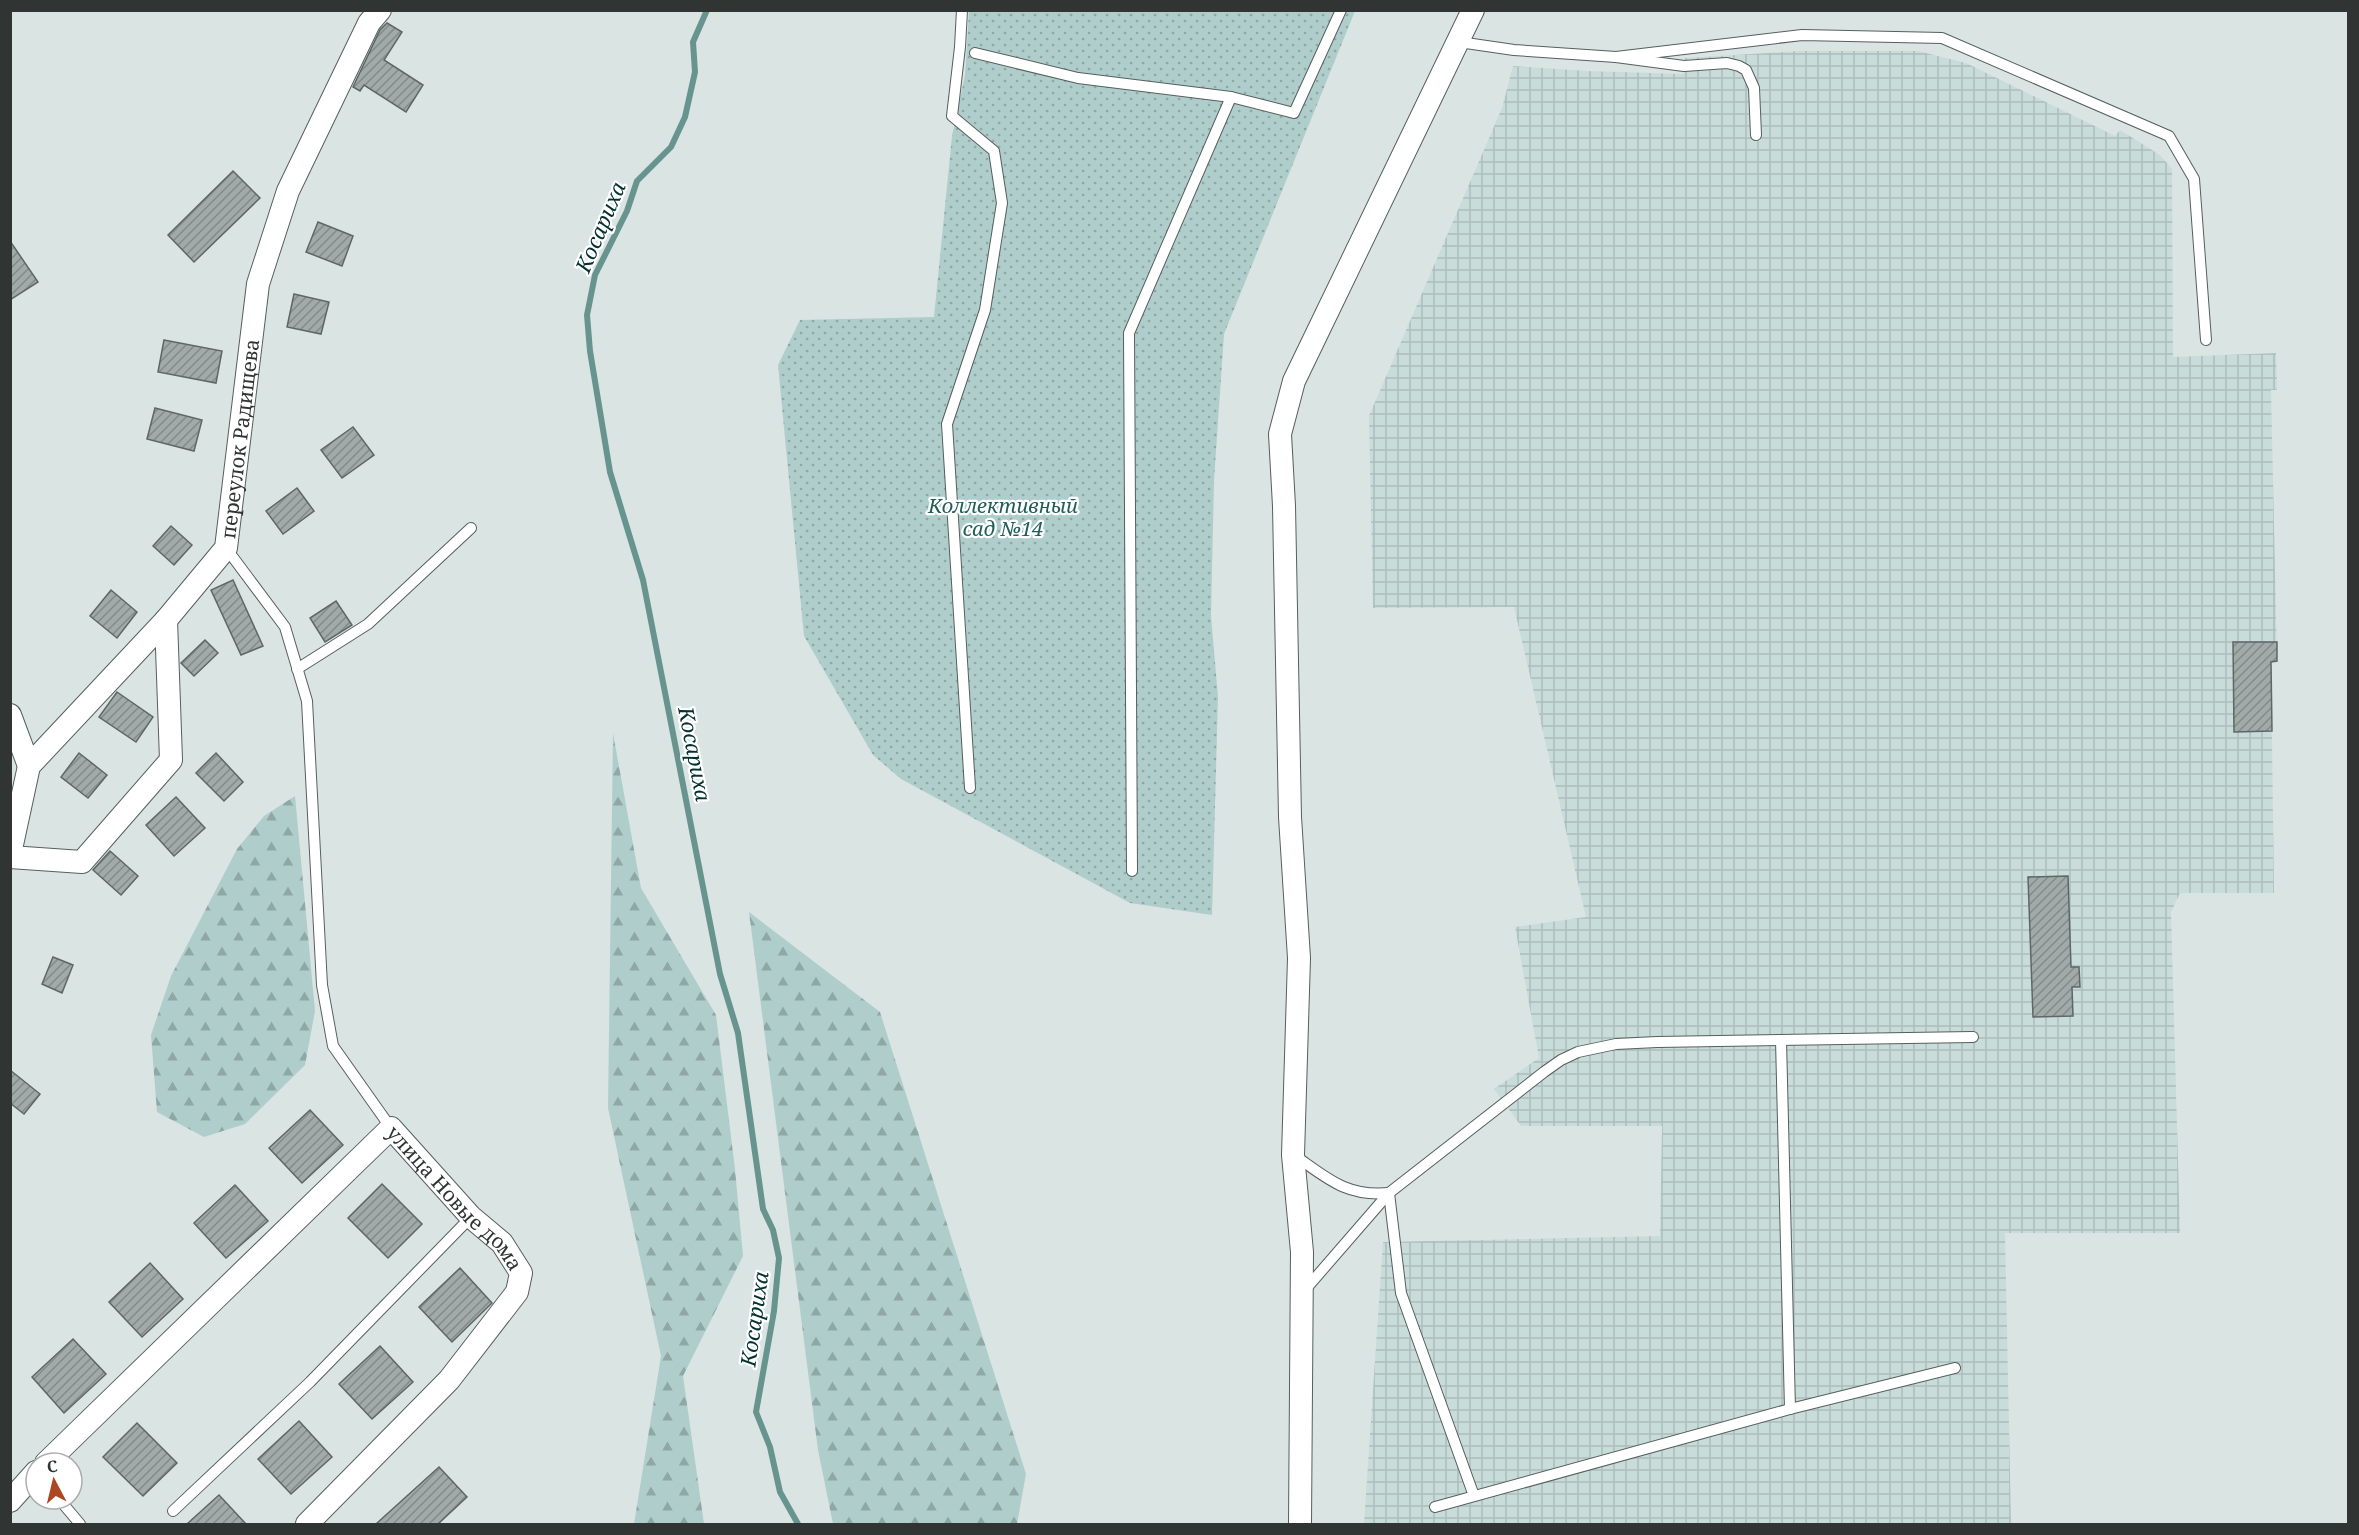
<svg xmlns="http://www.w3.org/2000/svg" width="2359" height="1535" viewBox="0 0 2359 1535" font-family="'Noto Serif',serif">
<defs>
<pattern id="industrial-grid" width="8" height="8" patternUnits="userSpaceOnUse" patternTransform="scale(1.5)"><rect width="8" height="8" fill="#c8dcda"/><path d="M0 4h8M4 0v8" fill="none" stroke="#acbdbc"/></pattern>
<pattern id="forest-firs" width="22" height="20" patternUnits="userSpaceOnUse" patternTransform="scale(1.5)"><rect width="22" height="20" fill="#afcecb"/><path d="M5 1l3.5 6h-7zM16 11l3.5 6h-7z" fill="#8fa8a5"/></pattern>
<pattern id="garden-dots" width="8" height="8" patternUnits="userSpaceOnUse" patternTransform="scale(1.5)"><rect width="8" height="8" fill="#afcecb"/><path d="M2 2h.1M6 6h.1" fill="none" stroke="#8fa8a5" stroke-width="1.8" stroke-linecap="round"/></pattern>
<pattern id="building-hatch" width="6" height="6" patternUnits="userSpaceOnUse" patternTransform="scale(1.5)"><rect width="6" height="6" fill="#a0aaa9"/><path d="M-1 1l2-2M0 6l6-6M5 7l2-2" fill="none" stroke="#838b8a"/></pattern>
</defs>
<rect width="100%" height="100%" fill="#dae4e3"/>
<polygon fill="url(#industrial-grid)" points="1799,51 1918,51 1966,63 2115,136 2120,130 2160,155 2172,169 2173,357 2276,353 2277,390 2271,390 2277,661 2271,662 2274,893 2180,893 2171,912 2180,1233 2005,1233 2011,1524 1364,1524 1383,1242 1660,1236 1662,1126 1521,1126 1494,1089 1539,1058 1515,927 1586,917 1514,607 1373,608 1369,416 1502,108 1513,66 1587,71 1683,74 1685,58"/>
<g fill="url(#forest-firs)">
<polygon points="613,733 641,888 716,1015 735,1169 743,1256 683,1376 704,1524 634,1524 661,1356 608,1108"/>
<polygon points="295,796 315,1011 305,1065 245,1124 204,1137 157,1112 151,1035 171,976 237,849 264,816"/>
<polygon points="749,912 880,1012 1026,1474 1017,1524 833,1524 818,1450"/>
</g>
<polygon fill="url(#garden-dots)" points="969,11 1355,11 1224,334 1214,480 1211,616 1218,697 1212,915 1130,903 901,779 873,755 804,636 778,365 800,320 934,317 952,136 965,75"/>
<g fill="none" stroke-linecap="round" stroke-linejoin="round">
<polyline stroke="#689490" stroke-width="6" points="707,10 693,42 695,72 685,117 671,147 637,181 627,211 595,275 587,315 590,351 610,472 643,580 720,974 738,1033 763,1209 773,1230 779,1258 774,1311 756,1412 770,1447 780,1492 798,1524"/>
</g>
<g fill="url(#building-hatch)" stroke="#5e6766" stroke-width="1.5">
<polygon points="387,23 402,32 384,60 423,85 406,112 364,85 360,91 353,87 380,30"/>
<polygon points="233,171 260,198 194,262 168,235"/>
<polygon points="318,222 353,236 342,266 306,252"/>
<polygon points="10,241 38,282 10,300"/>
<polygon points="294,294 329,302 321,334 287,327"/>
<polygon points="164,340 222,351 216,383 158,372"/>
<polygon points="155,408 202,420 194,451 147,439"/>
<polygon points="353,427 374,455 342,478 321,450"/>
<polygon points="297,488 314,511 283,534 266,511"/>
<polygon points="171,526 192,545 174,565 153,546"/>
<polygon points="233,580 263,646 241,655 211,590"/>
<polygon points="111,590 137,612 117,638 90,616"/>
<polygon points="336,601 352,625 325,642 310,618"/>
<polygon points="205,640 218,653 194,676 181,663"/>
<polygon points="2233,642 2277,642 2277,661 2271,662 2272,731 2234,732"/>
<polygon points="117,692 153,717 136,742 99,717"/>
<polygon points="79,753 107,775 88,798 61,777"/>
<polygon points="216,753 243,782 224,801 196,773"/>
<polygon points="176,797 205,828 174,856 146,825"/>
<polygon points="110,851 138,876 121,895 93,870"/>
<polygon points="2068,876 2071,967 2079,967 2080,987 2072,987 2073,1016 2033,1017 2028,877"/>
<polygon points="53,957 73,965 62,993 42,984"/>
<polygon points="10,1070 40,1094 24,1114 10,1103"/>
<polygon points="310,1110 343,1145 302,1183 269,1148"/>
<polygon points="382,1184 422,1224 388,1258 348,1218"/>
<polygon points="235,1185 268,1221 226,1258 194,1223"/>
<polygon points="150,1263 183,1299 142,1337 109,1302"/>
<polygon points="460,1268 492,1303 452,1342 419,1307"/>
<polygon points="73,1339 106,1374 64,1413 32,1377"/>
<polygon points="380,1346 413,1382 372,1419 339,1384"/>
<polygon points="299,1421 332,1457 291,1494 258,1459"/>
<polygon points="137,1423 177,1463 143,1496 103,1457"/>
<polygon points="439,1467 467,1497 438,1524 376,1524"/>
<polygon points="219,1495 246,1524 187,1524"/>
</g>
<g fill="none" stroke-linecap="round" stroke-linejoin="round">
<g stroke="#565f5e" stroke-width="12">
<g id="lane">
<polyline points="962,10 960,47 952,116 994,151 1002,203 985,310 947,424 970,788"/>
<polyline points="1459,42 1514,50 1616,57 1684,66 1727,63 1739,66 1746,70 1754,88 1756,135"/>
<polyline points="975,53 1078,78 1231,97 1294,113 1341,10"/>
<polyline points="1616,57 1802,35 1942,38 2169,136 2194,179 2206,340"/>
<polyline points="226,548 285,627 307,701 322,985 333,1046 391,1128"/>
<polyline points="297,669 368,624 471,528"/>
<polyline points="1132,871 1129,333 1231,97"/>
<polyline points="1781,1040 1790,1409"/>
<path d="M1294,1155C1327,1178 1346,1197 1389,1193L1401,1293L1474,1496"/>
<polyline points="1304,1291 1389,1193 1544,1072 1561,1060 1578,1052 1616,1044 1657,1042 1973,1037"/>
<polyline points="59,1499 80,1524"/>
<polyline points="1435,1507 1790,1409 1955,1368"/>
<polyline points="173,1511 310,1382 471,1217"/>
</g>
</g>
<g stroke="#565f5e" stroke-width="24">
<g id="street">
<polyline points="10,715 29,766"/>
<path id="s1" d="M10,854L29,766L166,620L226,548L258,284L288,191L369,23L380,10"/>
<polyline points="10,857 82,862 171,760 166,620"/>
<path id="s2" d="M46,1463L391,1128L471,1217L502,1243L521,1273L517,1292L449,1380L307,1524"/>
<polyline points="10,1501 36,1472"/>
<polyline points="1300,1524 1302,1252 1293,1155 1299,958 1290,817 1284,506 1280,434 1294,381 1473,10"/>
</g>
</g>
<use href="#lane" stroke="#fff" stroke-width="10"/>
<use href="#street" stroke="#fff" stroke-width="22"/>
</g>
<g text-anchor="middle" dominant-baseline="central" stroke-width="4.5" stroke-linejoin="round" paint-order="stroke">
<g font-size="20" fill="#303433" stroke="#fff">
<text stroke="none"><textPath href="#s1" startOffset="494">переулок Радищева</textPath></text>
<text stroke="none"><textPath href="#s2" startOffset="576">улица Новые дома</textPath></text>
</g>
<g font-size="20" font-style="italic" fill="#215e5a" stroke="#fff">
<text x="1003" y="505">Коллективный<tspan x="1003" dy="23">сад №14</tspan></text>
</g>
<g font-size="21" font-style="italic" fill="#03312e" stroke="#fff">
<text transform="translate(600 227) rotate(-67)">Косариха</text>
<text transform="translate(695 754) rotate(79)">Косариха</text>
<text transform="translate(754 1319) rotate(-82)">Косариха</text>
</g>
</g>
<rect width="2359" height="1535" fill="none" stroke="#303433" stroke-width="24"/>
<g transform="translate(54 1481) rotate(353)"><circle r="28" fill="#ffffff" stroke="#acaead" stroke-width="1.5"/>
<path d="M0-4.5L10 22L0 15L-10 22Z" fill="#ac4620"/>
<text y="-9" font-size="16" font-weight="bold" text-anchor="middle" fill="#303433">С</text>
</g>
</svg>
